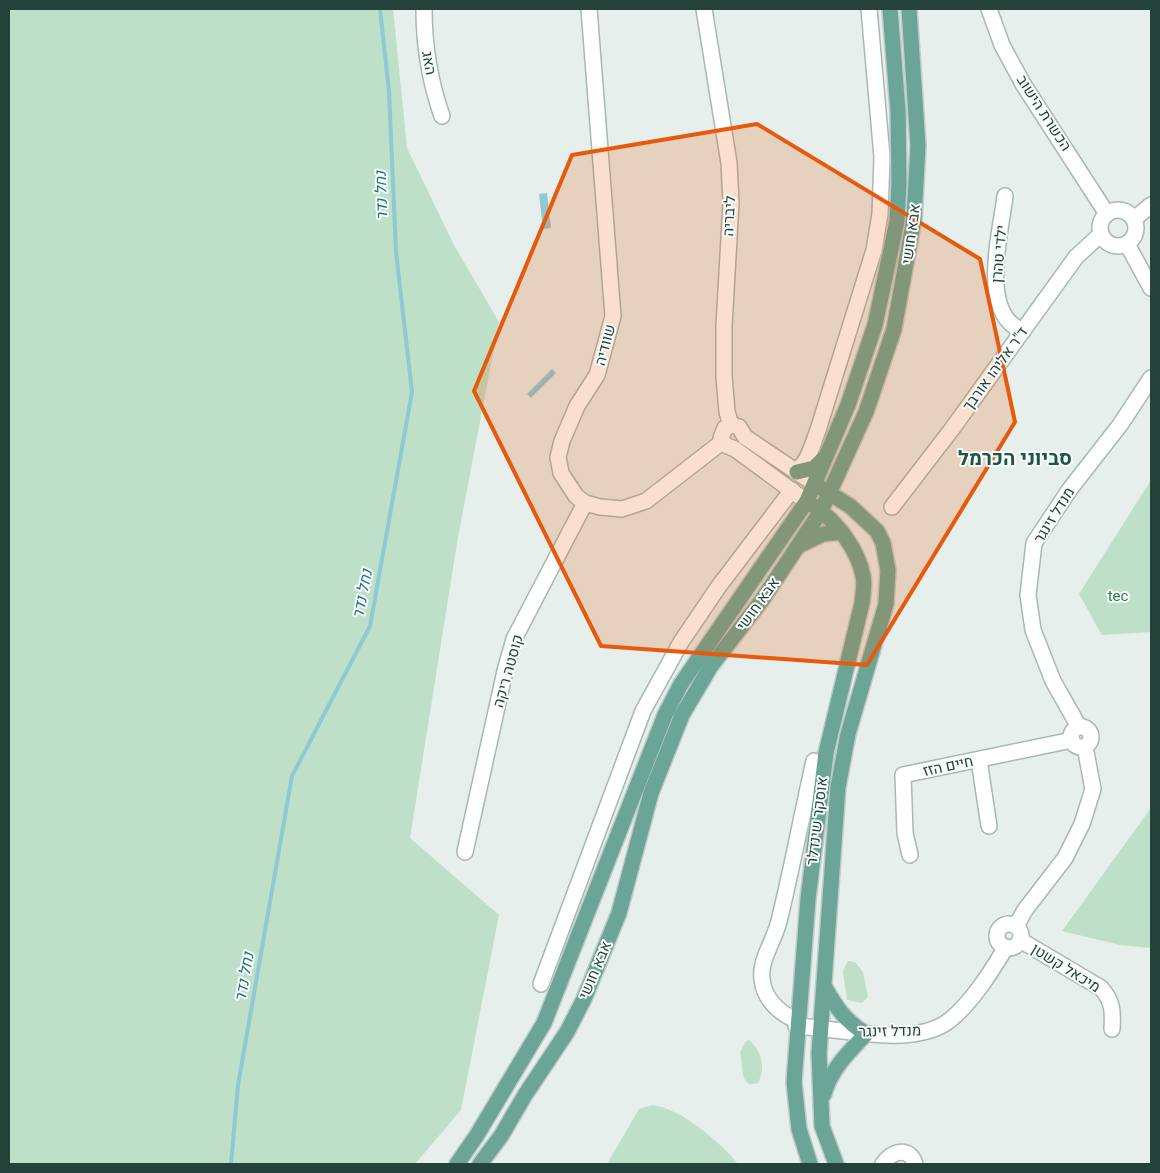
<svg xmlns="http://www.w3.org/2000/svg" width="1160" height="1173" viewBox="0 0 1160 1173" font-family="Roboto,Heebo,sans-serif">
<rect width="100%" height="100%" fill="#e6efeb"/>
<g fill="#bfe0c8">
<polygon points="9,9 393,9 407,148 454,245 499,322 458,537 410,838 499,915 461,1110 415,1164 9,1164"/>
<polygon points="1151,480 1151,632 1102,635 1079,594"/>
<polygon points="1151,808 1151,948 1120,945 1062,931"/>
<polygon points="848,961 855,962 863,972 868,997 862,1003 847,1000 843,971"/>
<path d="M749,1040C762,1052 766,1067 758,1083C738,1089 744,1064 740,1052L745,1042Z"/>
<path d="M652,1105C681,1108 720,1142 738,1164H607L639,1109Z"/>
</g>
<g fill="#8ec9d4">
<polygon points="547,193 551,228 543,229 539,194"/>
<polygon points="552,369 556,373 531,398 527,394"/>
</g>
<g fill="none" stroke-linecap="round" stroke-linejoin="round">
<polyline stroke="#8ec9d4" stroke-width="4" points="231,1164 238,1085 292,776 370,626 412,392 396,252 389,91 380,9"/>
<g stroke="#a8b8b2" stroke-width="18">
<g id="minor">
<path d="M424,9C424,45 430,82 442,116"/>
<polyline points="589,9 613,316 597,375 577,406 562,441 558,457 561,473 576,496 585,503 600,507 622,509 646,501 722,442"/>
<polyline points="704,9 729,163 731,203 724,326 724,376 727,412 731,425"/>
<polyline points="989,9 1002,45 1023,84 1107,214"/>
<path d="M1005,196C1001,232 978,314 1023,331"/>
<circle cx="1118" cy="228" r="18"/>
<polyline points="1134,219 1151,205"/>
<polyline points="1127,244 1151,288"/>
<path d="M794,470C808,467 813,442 818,430L874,250L880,214L882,157L869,9"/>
<polyline points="799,496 735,449 725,445 721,438 725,428 731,425 739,427 745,437 815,484"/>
<polyline points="892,507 952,429 1076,257 1101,234"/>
<circle cx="1081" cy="737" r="10"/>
<polyline points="1079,727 1053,681 1033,630 1028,595 1034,543 1070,489 1120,425 1151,378"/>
<polyline points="979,760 989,826"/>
<path d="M814,761C802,814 792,868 779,921C775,939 759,961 762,979C764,1000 780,1013 797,1021L796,1026C839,1028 914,1049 950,1020C973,1001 991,972 1006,947"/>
<polyline points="465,852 505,671 514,639 585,503"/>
<polyline points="910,855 905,833 903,775 1072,740"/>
<circle cx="1009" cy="936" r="12"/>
<polyline points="1016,926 1025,910 1065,858 1082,824 1093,789 1085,747"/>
<path d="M1020,940L1101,988C1113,1001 1113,1012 1112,1029"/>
<polyline points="541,984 643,711 681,642 719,586 792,490"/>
<path d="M883,1164C891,1151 910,1146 915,1164"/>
</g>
</g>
<g stroke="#c2cac8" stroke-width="18">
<g id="major">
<polyline points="797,472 814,468 825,457"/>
<polyline points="821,488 850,506 877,531 883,543 888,570 886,604 848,734 838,787 819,1053 822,1126 836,1164"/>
<polyline points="800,545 823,534 842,532"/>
<path d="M824,1094C831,1069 848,1053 866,1034C845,1021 836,1007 824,986"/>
<polyline points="457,1164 477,1135 544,1023 665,715 681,684 807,501 848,405 875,325 897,221 899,183 898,111 890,9"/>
<polyline points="480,1164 501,1136 525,1095 567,1032 584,999 619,913 651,793 682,715 711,666 762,600 821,511 866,412 894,329 914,219 918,146 909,9"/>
<path d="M810,1164L799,1129L794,1082L808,899L826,753L862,603C863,594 865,584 863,576C858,549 836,521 814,506"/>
</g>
</g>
<use href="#minor" stroke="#fff" stroke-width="15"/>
<use href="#major" stroke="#6aa596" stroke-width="15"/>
</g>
<path fill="#e8590c" fill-opacity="0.2" stroke="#e8590c" stroke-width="4" stroke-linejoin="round" d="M757,124L980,259L1015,422L867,665L601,646L474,391L572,155Z"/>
<g text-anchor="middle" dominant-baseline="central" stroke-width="4" stroke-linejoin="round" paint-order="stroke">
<g font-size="15" fill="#24423a" stroke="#f7fbf9">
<text transform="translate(429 63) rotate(80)">האג</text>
<text transform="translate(1044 113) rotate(57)">הכשרת הישוב</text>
<text transform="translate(729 216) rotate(-87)">ליבריה</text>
<text transform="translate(911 234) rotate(-82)">אבא חושי</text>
<text transform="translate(999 254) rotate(-85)">ילדי טהרן</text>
<text transform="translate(605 345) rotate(-75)">שוודיה</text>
<text transform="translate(995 369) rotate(-54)">ד"ר אליהו אורבך</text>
<text transform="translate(1054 515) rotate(-58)">מנדל זינגר</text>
<text transform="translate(758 604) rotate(-54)">אבא חושי</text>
<text transform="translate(508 671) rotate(-74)">קוסטה ריקה</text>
<text transform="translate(948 766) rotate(-12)">חיים הזז</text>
<text transform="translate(817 821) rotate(-83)">אוסקר שינדלר</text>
<text transform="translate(1066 968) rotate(32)">מיכאל קשטן</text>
<text transform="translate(595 970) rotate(-67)">אבא חושי</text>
<text transform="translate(890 1031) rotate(-1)">מנדל זינגר</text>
</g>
<g font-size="15" fill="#2d7a4b" stroke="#f7fbf9">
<text x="1118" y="596">tec</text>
</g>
<g font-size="16" font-style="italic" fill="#1c6f80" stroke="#f7fbf9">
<text transform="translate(381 196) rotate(-92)">נחל נדר</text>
<text transform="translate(362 594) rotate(-79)">נחל נדר</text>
<text transform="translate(244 977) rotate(-80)">נחל נדר</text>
</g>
<g font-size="20" font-weight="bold" fill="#1f5548" stroke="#f7fbf9">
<text x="1015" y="458">סביוני הכרמל</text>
</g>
</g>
<rect width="1160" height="1173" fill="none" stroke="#24423a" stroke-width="20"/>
</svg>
